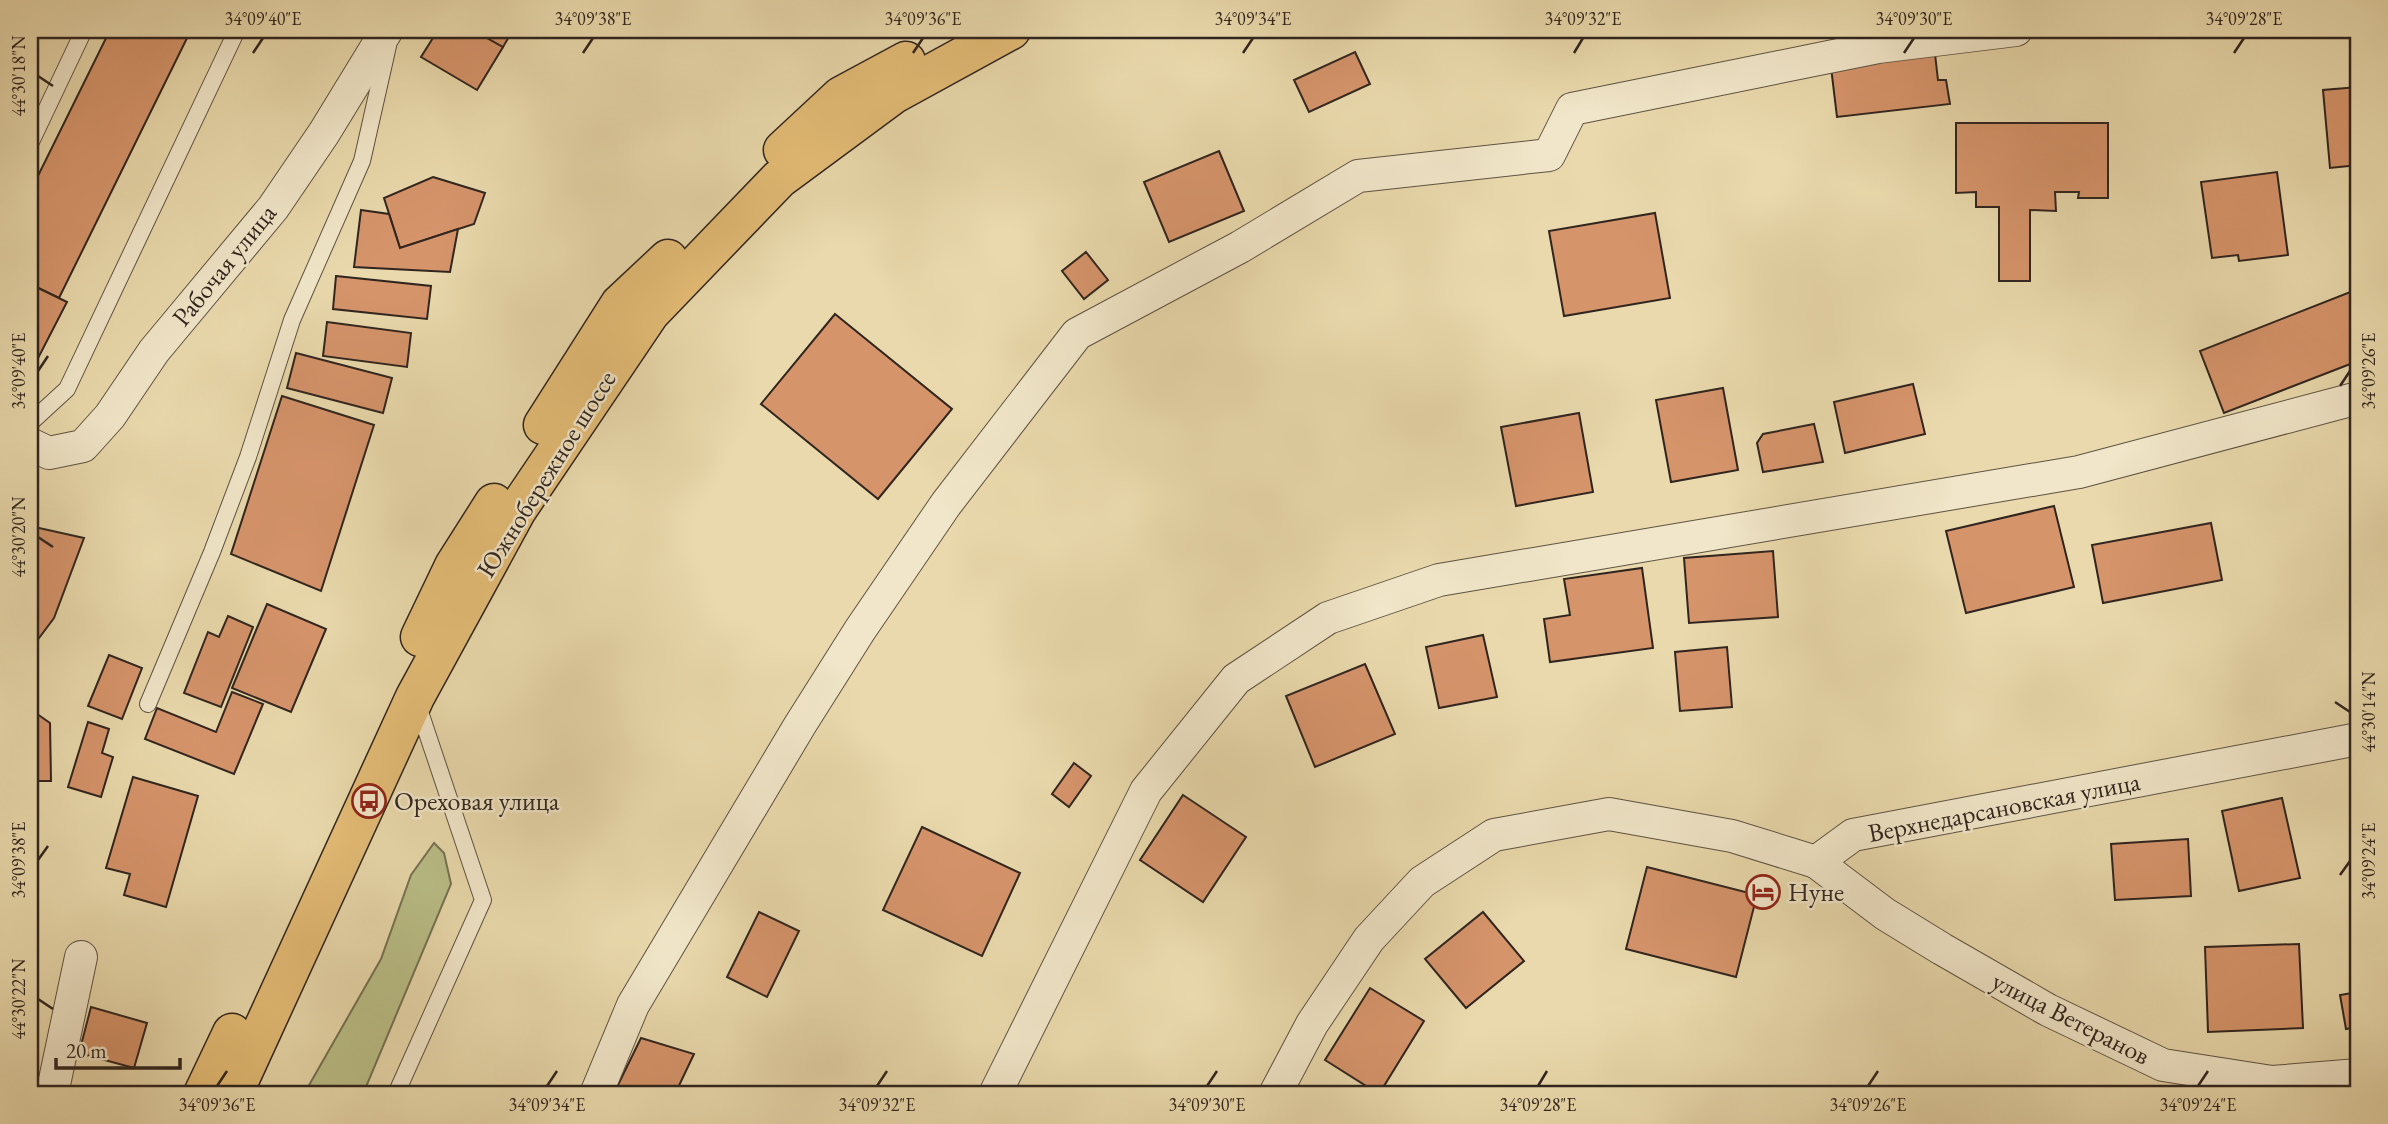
<svg xmlns="http://www.w3.org/2000/svg" width="2388" height="1124" viewBox="0 0 2388 1124" font-family="'EB Garamond',serif">
<rect width="100%" height="100%" fill="#e9d9ac"/>
<filter id="stains"><feTurbulence type="fractalNoise" baseFrequency=".00286" numOctaves="4"/><feColorMatrix values="0 0 0 0 .2 0 0 0 0 .09 0 0 0 0 .02 0 0 0 .5 -.17"/></filter>
<radialGradient id="worn" r=".72"><stop offset=".6" stop-color="#630" stop-opacity="0"/><stop offset="1" stop-color="#630" stop-opacity=".3"/></radialGradient>
<polygon fill="#babe87" stroke="#757253" stroke-width="2" points="434,843 444,853 451,884 363,1094 304,1094 381,959 411,875"/>
<g fill="#d6946b" stroke="#30251f" stroke-width="2">
<polygon points="110,30 191,30 59,298 30,284 30,192"/>
<polygon points="438,30 473,30 503,47 477,90 421,57"/>
<polygon points="473,30 513,30 503,47"/>
<polygon points="1355,52 1370,84 1309,112 1294,80"/>
<polygon points="1935,54 1938,80 1946,80 1950,104 1837,117 1831,67"/>
<polygon points="2358,87 2358,165 2330,168 2323,90"/>
<polygon points="1956,123 2108,123 2108,198 2078,198 2079,192 2055,192 2056,211 2030,210 2030,281 1999,281 1999,207 1976,207 1976,192 1956,193"/>
<polygon points="1219,151 1244,211 1169,242 1144,182"/>
<polygon points="2277,172 2288,255 2239,261 2238,255 2212,258 2201,182"/>
<polygon points="433,177 485,193 474,224 400,248 384,198"/>
<polygon points="361,210 389,214 400,248 458,229 450,272 354,267"/>
<polygon points="1655,213 1670,298 1564,316 1549,231"/>
<polygon points="1086,252 1108,280 1084,299 1062,271"/>
<polygon points="336,276 431,286 427,319 333,309"/>
<polygon points="30,284 67,302 34,366 30,364"/>
<polygon points="2358,289 2358,361 2224,413 2200,351"/>
<polygon points="835,314 952,409 878,499 761,404"/>
<polygon points="327,322 411,333 407,367 323,356"/>
<polygon points="296,353 392,378 383,413 287,388"/>
<polygon points="1913,384 1925,434 1845,453 1834,402"/>
<polygon points="1723,388 1738,470 1671,482 1656,400"/>
<polygon points="282,396 374,425 321,591 231,554"/>
<polygon points="1579,413 1593,492 1516,506 1501,427"/>
<polygon points="1814,424 1823,462 1763,472 1757,443 1763,434"/>
<polygon points="2054,506 2074,587 1966,613 1946,531"/>
<polygon points="2211,523 2222,580 2103,603 2092,545"/>
<polygon points="30,526 84,538 54,618 30,650"/>
<polygon points="1773,551 1778,617 1689,623 1684,558"/>
<polygon points="1642,568 1653,648 1550,662 1544,619 1570,615 1564,579"/>
<polygon points="267,604 326,629 291,712 232,688"/>
<polygon points="228,616 253,627 221,707 184,693 208,632 219,637"/>
<polygon points="1483,635 1497,697 1439,708 1426,647"/>
<polygon points="1727,647 1732,707 1680,711 1675,652"/>
<polygon points="109,655 142,668 122,719 88,706"/>
<polygon points="1365,664 1395,734 1315,767 1286,696"/>
<polygon points="232,692 263,704 234,774 145,739 157,708 216,732"/>
<polygon points="30,709 50,723 51,781 30,781"/>
<polygon points="88,722 109,729 102,753 113,757 101,797 68,787"/>
<polygon points="1074,763 1091,776 1069,807 1052,794"/>
<polygon points="133,777 198,796 166,907 124,895 130,874 106,868"/>
<polygon points="1183,795 1246,837 1203,902 1140,860"/>
<polygon points="2282,798 2300,878 2239,891 2222,811"/>
<polygon points="922,827 1020,873 982,956 883,910"/>
<polygon points="2188,839 2191,896 2115,900 2111,844"/>
<polygon points="1647,867 1757,895 1736,977 1626,949"/>
<polygon points="759,912 799,931 767,997 727,977"/>
<polygon points="1483,912 1524,961 1466,1008 1425,959"/>
<polygon points="2299,944 2303,1028 2208,1032 2205,947"/>
<polygon points="1370,988 1424,1021 1379,1094 1325,1060"/>
<polygon points="2358,992 2358,1027 2346,1029 2340,995"/>
<polygon points="91,1007 147,1023 134,1068 79,1053"/>
<polygon points="641,1038 694,1054 675,1094 624,1094 615,1091"/>
</g>
<g fill="none" stroke-linecap="round" stroke-linejoin="round">
<g stroke="#5e5242" stroke-width="18">
<g id="service">
<polyline points="30,144 84,30"/>
<polyline points="30,423 67,389 237,30"/>
<polyline points="148,704 212,552 248,457 292,320 362,161 388,46"/>
<polyline points="396,1094 483,900 417,703"/>
</g>
</g>
<g stroke="#5e5242" stroke-width="34">
<g id="minor">
<polyline points="30,444 49,453 83,446 110,416 154,351 273,208 324,133 387,30"/>
<polyline points="1816,862 1885,914 1942,949 2048,1010 2163,1065 2272,1082 2358,1075"/>
<polyline points="52,1094 81,957"/>
<polyline points="596,1094 633,1005 800,725 860,630 946,504 1077,334 1240,247 1358,176 1549,155 1572,109 1878,47 2016,30"/>
<polyline points="995,1094 1146,791 1236,679 1328,618 1439,580 2079,472 2358,398"/>
<polyline points="1275,1094 1312,1024 1369,939 1422,882 1494,835 1609,814 1732,836 1816,862 1853,835 2358,739"/>
</g>
</g>
<g stroke="#30251f" stroke-width="41">
<g id="trunk">
<polyline points="783,150 841,96 906,61"/>
<polyline points="543,425 620,304 668,259"/>
<polyline points="420,637 454,566 494,503"/>
<polyline points="203,1094 232,1033"/>
<polyline points="233,1094 415,697 517,510 650,313 779,179 894,94 1011,30"/>
</g>
</g>
<use href="#service" stroke="#f1e6c9" stroke-width="16"/>
<use href="#minor" stroke="#f1e6c9" stroke-width="32"/>
<use href="#trunk" stroke="#e4bc76" stroke-width="38"/>
</g>
<path fill="none" stroke="#30251f" stroke-width="2.5" d="M253,53L263,38M583,53L593,38M913,53L923,38M1243,53L1253,38M1574,53L1583,38M1904,53L1914,38M2234,53L2244,38M38,76L53,86M38,371L48,356M2340,386L2350,371M38,537L53,547M2335,702L2350,712M38,860L48,846M2340,875L2350,861M38,999L53,1009M217,1086L227,1071M547,1086L557,1071M877,1086L887,1071M1207,1086L1217,1071M1538,1086L1547,1071M1868,1086L1878,1071M2198,1086L2208,1071"/>
<defs>
<g id="bus-ring" transform="scale(1.75)"><circle r="9.5" fill="#f1e6c9" stroke="#8f2418" stroke-width="1.5"/><path d="M-5-6H5V4H4V6H2V4H-2V6H-4V4H-5ZM-3.5-4V0h7V-4ZM-3.5 1.2v1.5H-2V1.2ZM2 1.2v1.5H3.5V1.2Z" fill="#8f2418"/></g>
<g id="hotel-ring" transform="scale(1.75)"><circle r="9.5" fill="#f1e6c9" stroke="#8f2418" stroke-width="1.5"/><path d="M-6-4.5h1.5V1H6V5H4.5V3h-9V5H-6ZM-4 0a1.8 1.8 0 1 1 3.6 0ZM.5 0V-2.5h3Q6-2.5 6 0Z" fill="#8f2418"/></g>
</defs>
<g fill-rule="evenodd">
<use href="#bus-ring" x="369" y="801"/>
<use href="#hotel-ring" x="1763" y="892"/>
</g>
<g text-anchor="middle" dominant-baseline="central" stroke-width="5" stroke-linejoin="round" paint-order="stroke">
<g font-size="26" fill="#30251f" stroke="#f1e6c9">
<text transform="translate(224 265) rotate(-51)">Рабочая улица</text>
<text transform="translate(546 474) rotate(-58)">Южнобережное шоссе</text>
<text transform="translate(2004 807) rotate(-11)">Верхнедарсановская улица</text>
<text transform="translate(2071 1018) rotate(27)">улица Ветеранов</text>
</g>
<g font-size="26" fill="#30251f" stroke="#f1e6c9" text-anchor="start">
<text x="394" y="801">Ореховая улица</text>
<text x="1788" y="892">Нуне</text>
</g>
</g>
<rect width="2388" height="1124" fill="none" stroke="#e9d9ac" stroke-width="77"/>
<path d="M56 1058v10h124v-10" fill="none" stroke="#30251f" stroke-width="3.5"/>
<text x="66" y="1058" font-size="21" fill="#30251f" stroke="#f1e6c9" stroke-width="5" paint-order="stroke">20 m</text>
<rect x="38" y="38" width="2312" height="1048" fill="none" stroke="#30251f" stroke-width="2.5"/>
<g font-size="18" text-anchor="middle" fill="#30251f">
<text x="263" y="25">34°09'40"E</text>
<text x="593" y="25">34°09'38"E</text>
<text x="923" y="25">34°09'36"E</text>
<text x="1253" y="25">34°09'34"E</text>
<text x="1583" y="25">34°09'32"E</text>
<text x="1914" y="25">34°09'30"E</text>
<text x="2244" y="25">34°09'28"E</text>
<text transform="translate(19 76) rotate(-90)" y="6">44°30'18"N</text>
<text transform="translate(19 371) rotate(-90)" y="6">34°09'40"E</text>
<text transform="translate(2369 371) rotate(-90)" y="6">34°09'26"E</text>
<text transform="translate(19 537) rotate(-90)" y="6">44°30'20"N</text>
<text transform="translate(2369 712) rotate(-90)" y="6">44°30'14"N</text>
<text transform="translate(19 860) rotate(-90)" y="6">34°09'38"E</text>
<text transform="translate(2369 861) rotate(-90)" y="6">34°09'24"E</text>
<text transform="translate(19 999) rotate(-90)" y="6">44°30'22"N</text>
<text x="217" y="1111">34°09'36"E</text>
<text x="547" y="1111">34°09'34"E</text>
<text x="877" y="1111">34°09'32"E</text>
<text x="1207" y="1111">34°09'30"E</text>
<text x="1538" y="1111">34°09'28"E</text>
<text x="1868" y="1111">34°09'26"E</text>
<text x="2198" y="1111">34°09'24"E</text>
</g>
<rect width="100%" height="100%" filter="url(#stains)"/>
<rect width="100%" height="100%" fill="url(#worn)"/>
</svg>
